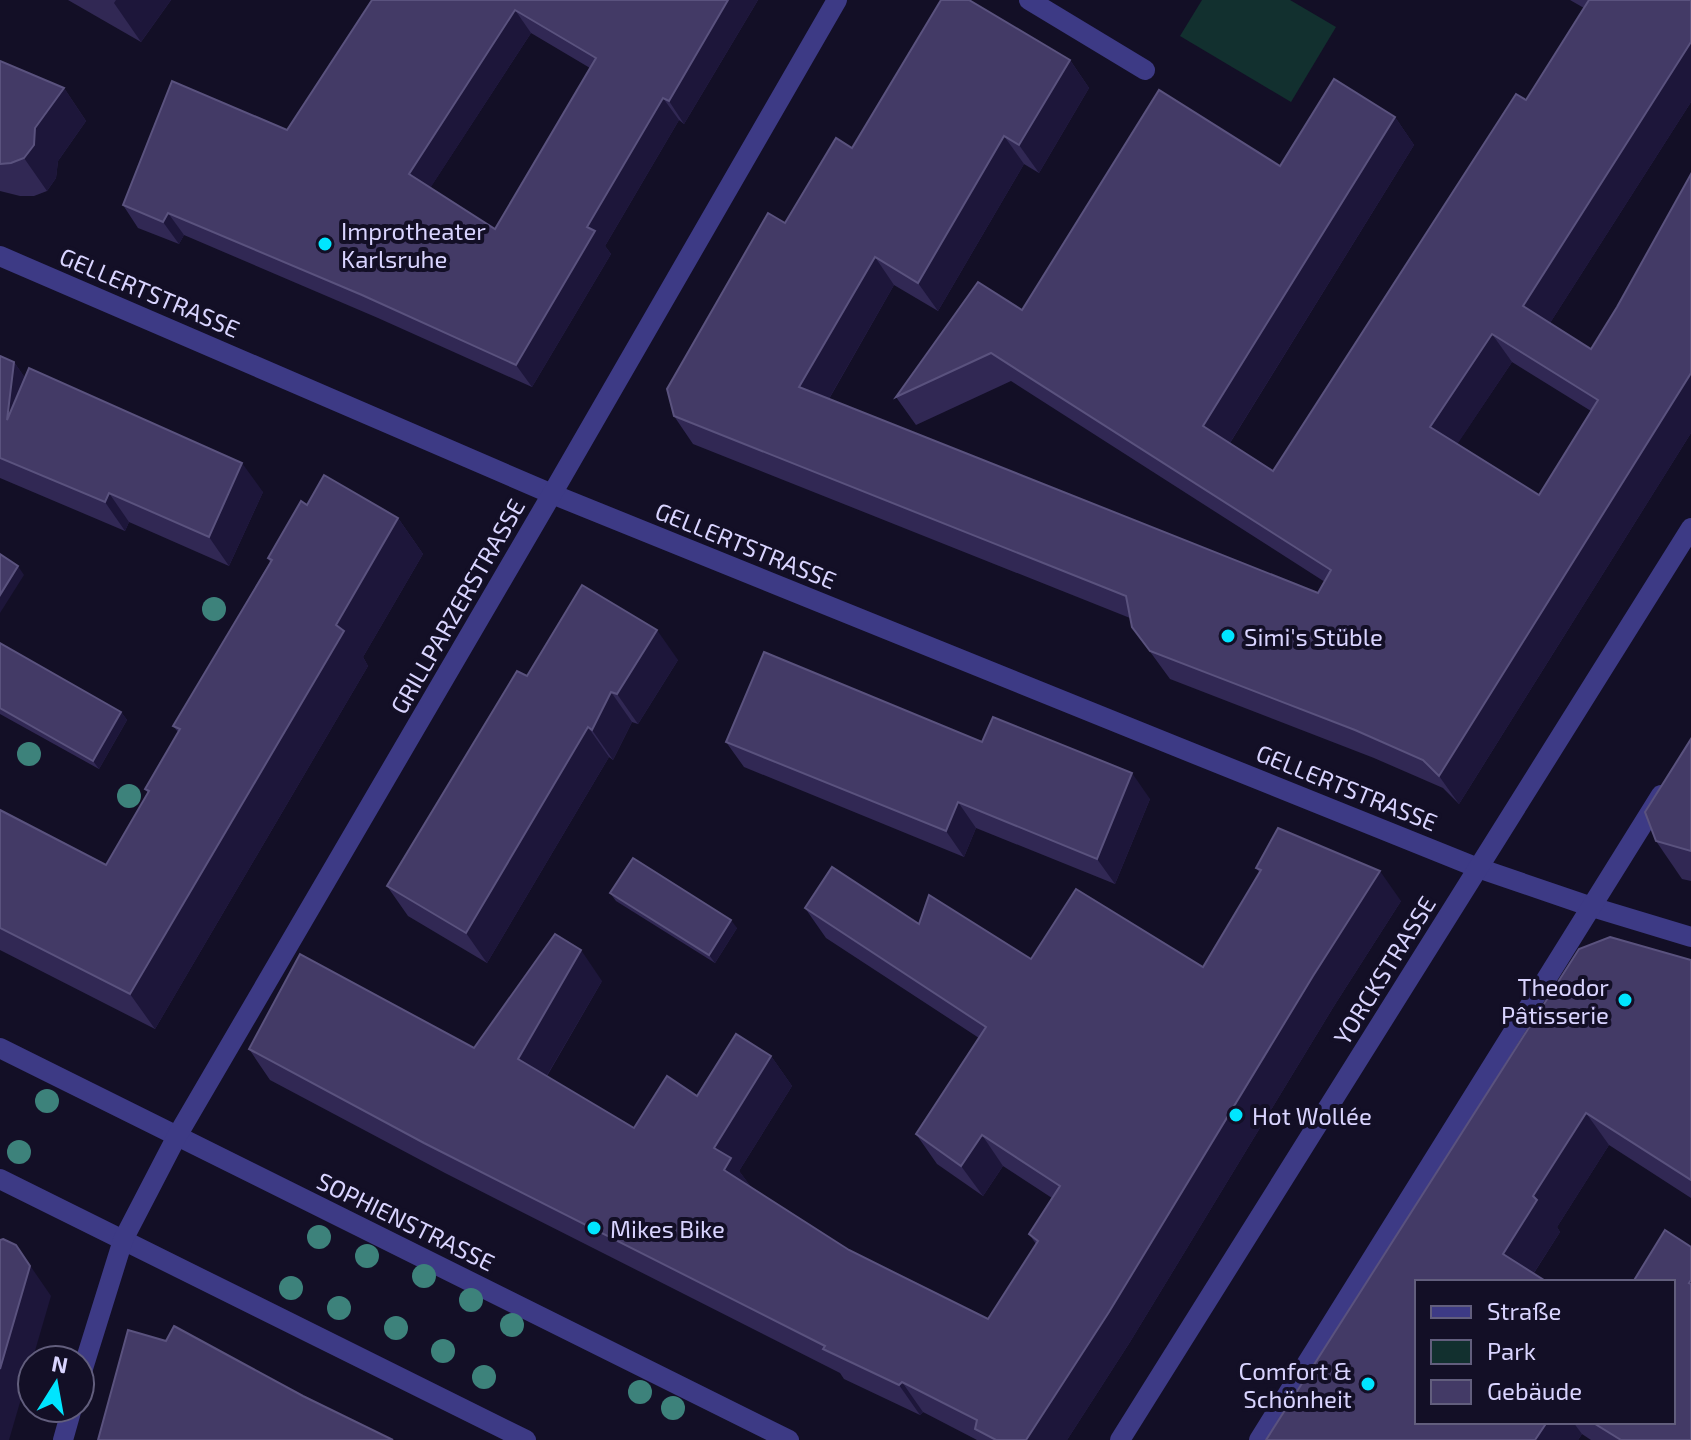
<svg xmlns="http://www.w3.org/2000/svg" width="1691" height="1440" viewBox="0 0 1691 1440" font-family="'Exo 2',sans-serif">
<rect width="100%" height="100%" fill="#130f26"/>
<polygon fill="#12302f" points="1202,0 1290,0 1336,27 1291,102 1180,36"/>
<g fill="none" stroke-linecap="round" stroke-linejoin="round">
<polyline stroke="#3d3a85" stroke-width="20" points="1029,0 1145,70"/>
<g stroke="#3d3a85" stroke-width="20">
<polyline points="0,256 552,494 1175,746 1478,868 1592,907 1691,937"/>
<polyline points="0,1048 789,1440"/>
<polyline points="0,1179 526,1440"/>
<polyline points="80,1378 123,1240 177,1136 552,494 837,0"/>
<polyline points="63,1440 72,1408"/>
</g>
<g stroke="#3d3a85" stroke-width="20">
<polyline points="1120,1440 1691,528"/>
<polyline points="1259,1440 1661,795"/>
</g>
</g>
<g fill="#3d827b">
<circle cx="214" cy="609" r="12"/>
<circle cx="29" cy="754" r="12"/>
<circle cx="129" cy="796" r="12"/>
<circle cx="47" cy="1101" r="12"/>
<circle cx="19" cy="1152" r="12"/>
<circle cx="319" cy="1237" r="12"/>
<circle cx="367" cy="1256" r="12"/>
<circle cx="424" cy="1276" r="12"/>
<circle cx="291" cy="1288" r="12"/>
<circle cx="471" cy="1300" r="12"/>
<circle cx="339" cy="1308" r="12"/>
<circle cx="512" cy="1325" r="12"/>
<circle cx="396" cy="1328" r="12"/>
<circle cx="443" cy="1351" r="12"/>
<circle cx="484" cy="1377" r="12"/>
<circle cx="640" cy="1392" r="12"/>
<circle cx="673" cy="1408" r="12"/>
</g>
<g fill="#312854" fill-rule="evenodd">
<polygon points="68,0 171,0 141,42"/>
<path d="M372,0H758L684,124L679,120L605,246L611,254L532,387L378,318L184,235L179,244L138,228L123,205L287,130ZM531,33L590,68L495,229L430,188Z"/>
<path d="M1570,0H1691V102L1550,323L1591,349L1617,307L1691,174V433L1459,804L1443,788L1374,758L1170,679L1132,627L1130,618L693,444L674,416L785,223L852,148L1070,60L1089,88L1039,173L1024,164L938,311L894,285L829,399L1318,593L1325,582L1011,381L916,425L896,397L1022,310L1280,166L1395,117L1414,145L1230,443L1273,471L1526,100L1584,8ZM1512,362L1591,411L1539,495L1457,444Z"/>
<polygon points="0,61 64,88 86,121 58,161 56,178 47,191 34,196 20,196 0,191"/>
<polygon points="0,356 14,362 25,378 263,492 229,566 129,522 125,531 0,478"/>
<polygon points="307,505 398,518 423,554 363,657 368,666 155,1029 0,950 0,810 106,865 148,793 145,789 178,732 173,726 270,562 268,558"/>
<polygon points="0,643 121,712 127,720 99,769 0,714"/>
<polygon points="678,660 638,724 632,722 613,760 609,757 487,963 408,916 387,886 527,676"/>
<polygon points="1691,739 1691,881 1682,879 1656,841"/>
<polygon points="726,742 982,742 1150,799 1115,884 976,828 964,857 744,767"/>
<polygon points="1256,868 1401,901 1334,1006 1130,1342 1067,1440 977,1440 923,1412 920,1415 844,1379 840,1373 445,1173 270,1080 249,1049 474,1048 602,981 547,1076 634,1128 697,1096 771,1056 792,1086 739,1171 751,1187 849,1250 988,1319 1036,1244 1029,1234 1052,1198 1003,1166 983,1196 937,1164 916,1134 979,1038 826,938 805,908 919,924 1031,959 1203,967 1260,873"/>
<polygon points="610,893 737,928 715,963 616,901"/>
<polygon points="1691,960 1691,1198 1609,1145 1557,1227 1560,1232 1534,1273 1417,1422 1673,1422 1691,1440 1591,1440 1582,1434 1578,1440 1266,1440"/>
</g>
<g fill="#1d163a">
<polygon points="116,0 171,0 141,42 114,3"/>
<polygon points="728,0 758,0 684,124 669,101"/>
<polygon points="515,10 531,33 425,196 409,174"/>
<polygon points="1691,42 1691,102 1543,334 1523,306"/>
<polygon points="1070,60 1089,88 1039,173 1019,145"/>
<polygon points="64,88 86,121 58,161 56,178 47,191 24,158 35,128"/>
<polygon points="663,98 679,120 605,246 611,254 532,387 516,365 587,227"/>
<polygon points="1395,117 1414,145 1223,454 1203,426"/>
<polygon points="1004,136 1024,164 938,311 918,283"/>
<polygon points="168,213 184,235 179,244 163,222"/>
<polygon points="875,257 894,285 819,416 799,387"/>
<polygon points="1492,334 1512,362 1450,455 1430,427"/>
<polygon points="14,362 34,391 7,420"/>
<polygon points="1691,373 1691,433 1459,804 1439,776"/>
<polygon points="242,463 263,492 229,566 209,537"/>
<polygon points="109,493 129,522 125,531 105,502"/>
<polygon points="398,518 423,554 363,657 368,666 155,1029 130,994 336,625"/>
<polygon points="18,566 24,575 0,613 0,595"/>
<polygon points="657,630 678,660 638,724 617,694"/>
<polygon points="611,692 632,722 613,760 592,730"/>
<polygon points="121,712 127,720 99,769 93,761"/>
<polygon points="588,727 609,757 487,963 466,933"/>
<polygon points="1132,773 1150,799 1115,884 1097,859"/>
<polygon points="958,802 976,828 964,857 946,831"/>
<polygon points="1380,871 1401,901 1334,1006 1130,1342 1067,1440 1026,1440 1313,976"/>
<polygon points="731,920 737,928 715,963 709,955"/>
<polygon points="581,950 602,981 539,1089 518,1059"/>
<polygon points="771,1056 792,1086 739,1171 752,1188 724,1170 714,1148"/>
<polygon points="1586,1113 1609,1145 1557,1227 1560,1232 1528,1282 1503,1254 1533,1196"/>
<polygon points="982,1135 1003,1166 983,1196 961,1166"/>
<polygon points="16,1245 51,1296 9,1440 0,1440 0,1369"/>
<polygon points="902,1382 923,1412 920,1415 899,1385"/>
<polygon points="1547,1422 1573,1422 1582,1434 1578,1440 1535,1440"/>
</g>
<g fill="#433a66" stroke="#5a527e" stroke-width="2" fill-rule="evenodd">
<path d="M372,0H728L669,101L663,98L587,227L595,231L516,365L362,295L168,213L163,222L123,205L172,81L287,130ZM515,10L596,58L495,229L409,174Z"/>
<path d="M941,0H969L1070,60L1019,145L1004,136L918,283L875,257L799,387L1318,593L1331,570L991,353L896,397L978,282L1022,310L1159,90L1280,166L1334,79L1395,117L1203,426L1273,471L1516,94L1526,100L1589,0H1691V42L1523,306L1591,349L1617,307L1691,174V373L1439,776L1423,760L1355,730L1150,651L1132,627L1126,596L674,416L667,389L768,213L785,223L836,138L852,148ZM1492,334L1598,400L1539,495L1430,427Z"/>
<polygon points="0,61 64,88 35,128 34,145 24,158 11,163 0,164"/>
<polygon points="0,356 14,362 7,420 29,368 242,463 209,537 109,493 105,502 0,458"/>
<polygon points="324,475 398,518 336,625 344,631 130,994 0,928 0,810 106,865 149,791 145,789 180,729 173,726 272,560 268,558 301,501 307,505"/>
<polygon points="0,554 18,566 0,595"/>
<polygon points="582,585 657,630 617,694 611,692 592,730 588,727 466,933 387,886 517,671 527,676"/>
<polygon points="0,643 121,712 93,761 0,708"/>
<polygon points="764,652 982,742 993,717 1132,773 1097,859 958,802 946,831 726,742"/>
<polygon points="1691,739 1691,851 1656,841 1645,812"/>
<polygon points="1278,828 1380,871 1313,976 1109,1312 1026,1440 996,1440 975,1429 977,1420 902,1382 899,1385 823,1349 825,1346 424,1143 249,1049 300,954 474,1048 555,934 581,950 518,1059 634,1128 667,1076 697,1096 736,1034 771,1056 714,1148 731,1158 724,1170 849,1250 988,1319 1038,1241 1029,1234 1060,1186 982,1135 961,1166 916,1134 986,1027 805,908 832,867 919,924 929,895 1031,959 1076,889 1203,967 1261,870 1256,868"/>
<polygon points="633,858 731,920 709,955 610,893"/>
<polygon points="1610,937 1691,960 1691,1180 1586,1113 1533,1196 1537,1200 1503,1254 1547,1282 1417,1282 1417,1422 1547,1422 1535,1440 1266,1440 1579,949"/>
<polygon points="1665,1230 1691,1247 1691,1280 1689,1283 1691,1284 1691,1440 1621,1440 1592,1422 1673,1422 1673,1282 1633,1282"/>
<polygon points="3,1239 16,1245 30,1266 0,1369 0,1240"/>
<polygon points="174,1326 303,1396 393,1440 98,1440 128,1330 166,1341"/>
</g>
<g fill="#00e5ff" stroke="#130f26" stroke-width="3">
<circle cx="325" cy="244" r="8"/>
<circle cx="1228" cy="636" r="8"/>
<circle cx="1625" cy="1000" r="8"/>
<circle cx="1236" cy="1115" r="8"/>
<circle cx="594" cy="1228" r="8"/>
<circle cx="1368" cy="1384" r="8"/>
</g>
<g text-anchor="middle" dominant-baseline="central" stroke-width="8" stroke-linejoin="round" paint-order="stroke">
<g font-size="24" fill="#d9d4ff" stroke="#130f26" text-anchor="start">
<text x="341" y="230">Improtheater<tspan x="341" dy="28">Karlsruhe</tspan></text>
<text x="1244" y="636">Simi's Stüble</text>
<text x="1609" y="986" text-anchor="end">Theodor<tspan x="1609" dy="28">Pâtisserie</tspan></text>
<text x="1252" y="1115">Hot Wollée</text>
<text x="610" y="1228">Mikes Bike</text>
<text x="1352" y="1370" text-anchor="end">Comfort &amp;<tspan x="1352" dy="28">Schönheit</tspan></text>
</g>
<g font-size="24" fill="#d9d4ff" stroke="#130f26">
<text transform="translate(150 292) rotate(23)">GELLERTSTRASSE</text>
<text transform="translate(746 545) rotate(22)">GELLERTSTRASSE</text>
<text transform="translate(457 606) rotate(-60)">GRILLPARZERSTRASSE</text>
<text transform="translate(1347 787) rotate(22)">GELLERTSTRASSE</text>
<text transform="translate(1384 970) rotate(-58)">YORCKSTRASSE</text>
<text transform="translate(406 1221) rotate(26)">SOPHIENSTRASSE</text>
</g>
</g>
<rect x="1415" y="1280" width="260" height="144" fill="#130f26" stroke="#625e7d" stroke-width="2"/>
<rect x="1431" y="1306" width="40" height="12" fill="#3d3a85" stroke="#625e7d" stroke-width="2"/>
<text x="1487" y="1320" font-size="24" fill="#d9d4ff">Straße</text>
<rect x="1431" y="1340" width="40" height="24" fill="#12302f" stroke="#625e7d" stroke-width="2"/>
<text x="1487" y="1360" font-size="24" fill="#d9d4ff">Park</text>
<rect x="1431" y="1380" width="40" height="24" fill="#433a66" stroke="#625e7d" stroke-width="2"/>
<text x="1487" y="1400" font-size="24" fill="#d9d4ff">Gebäude</text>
<g transform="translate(56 1384) rotate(11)"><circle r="38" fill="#130f26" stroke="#625e7d" stroke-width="2"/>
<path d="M0-6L14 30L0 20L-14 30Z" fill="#00e5ff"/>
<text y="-12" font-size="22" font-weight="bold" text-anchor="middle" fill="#d9d4ff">N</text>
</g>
</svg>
